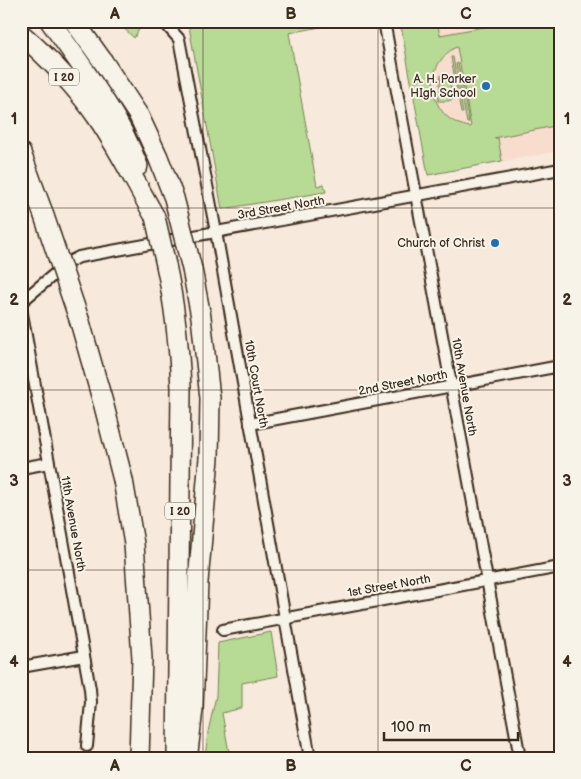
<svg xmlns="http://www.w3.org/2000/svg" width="581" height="779" viewBox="0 0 581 779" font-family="'Balsamiq Sans',sans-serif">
<rect width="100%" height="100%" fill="#f7e9dc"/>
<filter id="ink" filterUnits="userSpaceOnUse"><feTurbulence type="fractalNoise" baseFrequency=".02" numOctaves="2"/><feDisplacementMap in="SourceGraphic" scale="10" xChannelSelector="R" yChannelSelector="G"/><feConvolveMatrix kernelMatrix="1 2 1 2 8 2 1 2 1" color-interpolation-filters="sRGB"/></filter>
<g filter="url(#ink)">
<polygon fill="#f8ddce" points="400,21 560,21 560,151 428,175"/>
<g fill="#b7da94" stroke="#798259" fill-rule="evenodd">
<polygon points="116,21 144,21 134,38"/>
<polygon points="188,21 352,21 289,33 317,186 324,184 326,192 222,209"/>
<path d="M400,21H437L440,35L517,21H560V125L494,138H498L502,161L428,175ZM456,47H457L471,127C429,122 419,67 456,47Z"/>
<polygon points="451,57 453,57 463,113 461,113"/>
<polygon points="458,63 469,122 467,123 456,64"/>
<polygon points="444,74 457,98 448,101 438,101 441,75"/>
<polygon points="271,632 278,676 242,683 242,708 222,713 230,758 205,758 208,732 216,696 218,643"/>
</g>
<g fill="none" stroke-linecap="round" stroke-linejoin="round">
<g stroke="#3b2a1e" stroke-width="14">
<g id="street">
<polyline points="163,21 179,39 216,232 310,758"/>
<polyline points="384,21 520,758"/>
<polyline points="21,302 69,262 79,257 560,169"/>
<polyline points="21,308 90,689 91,702 87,746"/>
<polyline points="250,424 560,366"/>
<polyline points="21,468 49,463"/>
<polyline points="223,630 560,567"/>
<polyline points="21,667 84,656"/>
</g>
</g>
<g stroke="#3b2a1e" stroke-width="22">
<g id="highway">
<path d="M50,21C83,68 118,113 138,166"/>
<polyline points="74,21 102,60"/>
<path d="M21,34C47,56 78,89 97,117C119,149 136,184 155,217"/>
<polyline points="21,153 42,210"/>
<path d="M166,265C175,306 179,346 181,388L177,758"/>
<polyline points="80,322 104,406 123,480 134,544 142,658 139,758"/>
<polyline points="188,752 193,709 198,582 209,458 210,398 201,317 192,269"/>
</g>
</g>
<use href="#street" stroke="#f7f3e8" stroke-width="10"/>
<use href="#highway" stroke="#f7f3e8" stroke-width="19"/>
<g stroke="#3b2a1e" stroke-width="22" stroke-linecap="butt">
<g id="highway-bridge">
<polyline points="102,60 139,116 158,157 174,198 192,269"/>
<polyline points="42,210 80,322"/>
<polyline points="155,217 166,265"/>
</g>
</g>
<use href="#highway-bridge" stroke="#f7f3e8" stroke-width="19"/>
</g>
</g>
<path fill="none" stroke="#3b2a1e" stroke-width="1" stroke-opacity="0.55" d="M203,21V758M378,21V758M21,208H560M21,390H560M21,570H560"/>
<g fill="#1f6fb2" stroke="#f7f3e8" stroke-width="2">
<circle cx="486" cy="86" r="5"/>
<circle cx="495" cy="243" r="5"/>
</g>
<g text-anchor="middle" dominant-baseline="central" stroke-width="4" stroke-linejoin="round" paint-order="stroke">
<g fill="#f7f3e8" stroke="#73665b" stroke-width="1">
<rect x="49" y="68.5" width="30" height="17" rx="4"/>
<rect x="165" y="502.5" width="30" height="17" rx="4"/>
</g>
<g font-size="11" font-weight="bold" fill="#3b2a1e">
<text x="64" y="77">I 20</text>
<text x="180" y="511">I 20</text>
</g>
<g font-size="12" fill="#3b2a1e" stroke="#f7f3e8" text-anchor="end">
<text x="476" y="79">A. H. Parker<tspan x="476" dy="14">HIgh School</tspan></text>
<text x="485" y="243">Church of Christ</text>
</g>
<g font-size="12" fill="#3b2a1e" stroke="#f7f3e8">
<text transform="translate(281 208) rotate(-10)">3rd Street North</text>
<text transform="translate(403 383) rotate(-11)">2nd Street North</text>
<text transform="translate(256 384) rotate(80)">10th Court North</text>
<text transform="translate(464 387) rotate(80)">10th Avenue North</text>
<text transform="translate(73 524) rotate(80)">11th Avenue North</text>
<text transform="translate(389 586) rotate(-10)">1st Street North</text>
</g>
</g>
<rect width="581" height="779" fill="none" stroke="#f7f3e8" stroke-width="55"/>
<path d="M384 732v8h134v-8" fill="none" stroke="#3b2a1e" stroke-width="2.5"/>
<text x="391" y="732" font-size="15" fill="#3b2a1e" stroke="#f7f3e8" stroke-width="4" paint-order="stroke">100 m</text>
<rect x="28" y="28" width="526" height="724" fill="none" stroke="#3b2a1e" stroke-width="2"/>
<g font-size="16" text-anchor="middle" font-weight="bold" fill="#3b2a1e">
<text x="115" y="19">A</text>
<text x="291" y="19">B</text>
<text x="466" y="19">C</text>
<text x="14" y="124">1</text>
<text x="567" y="124">1</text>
<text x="14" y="305">2</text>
<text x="567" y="305">2</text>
<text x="14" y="486">3</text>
<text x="567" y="486">3</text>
<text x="14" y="667">4</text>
<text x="567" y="667">4</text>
<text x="115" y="771">A</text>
<text x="291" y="771">B</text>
<text x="466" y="771">C</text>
</g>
</svg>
